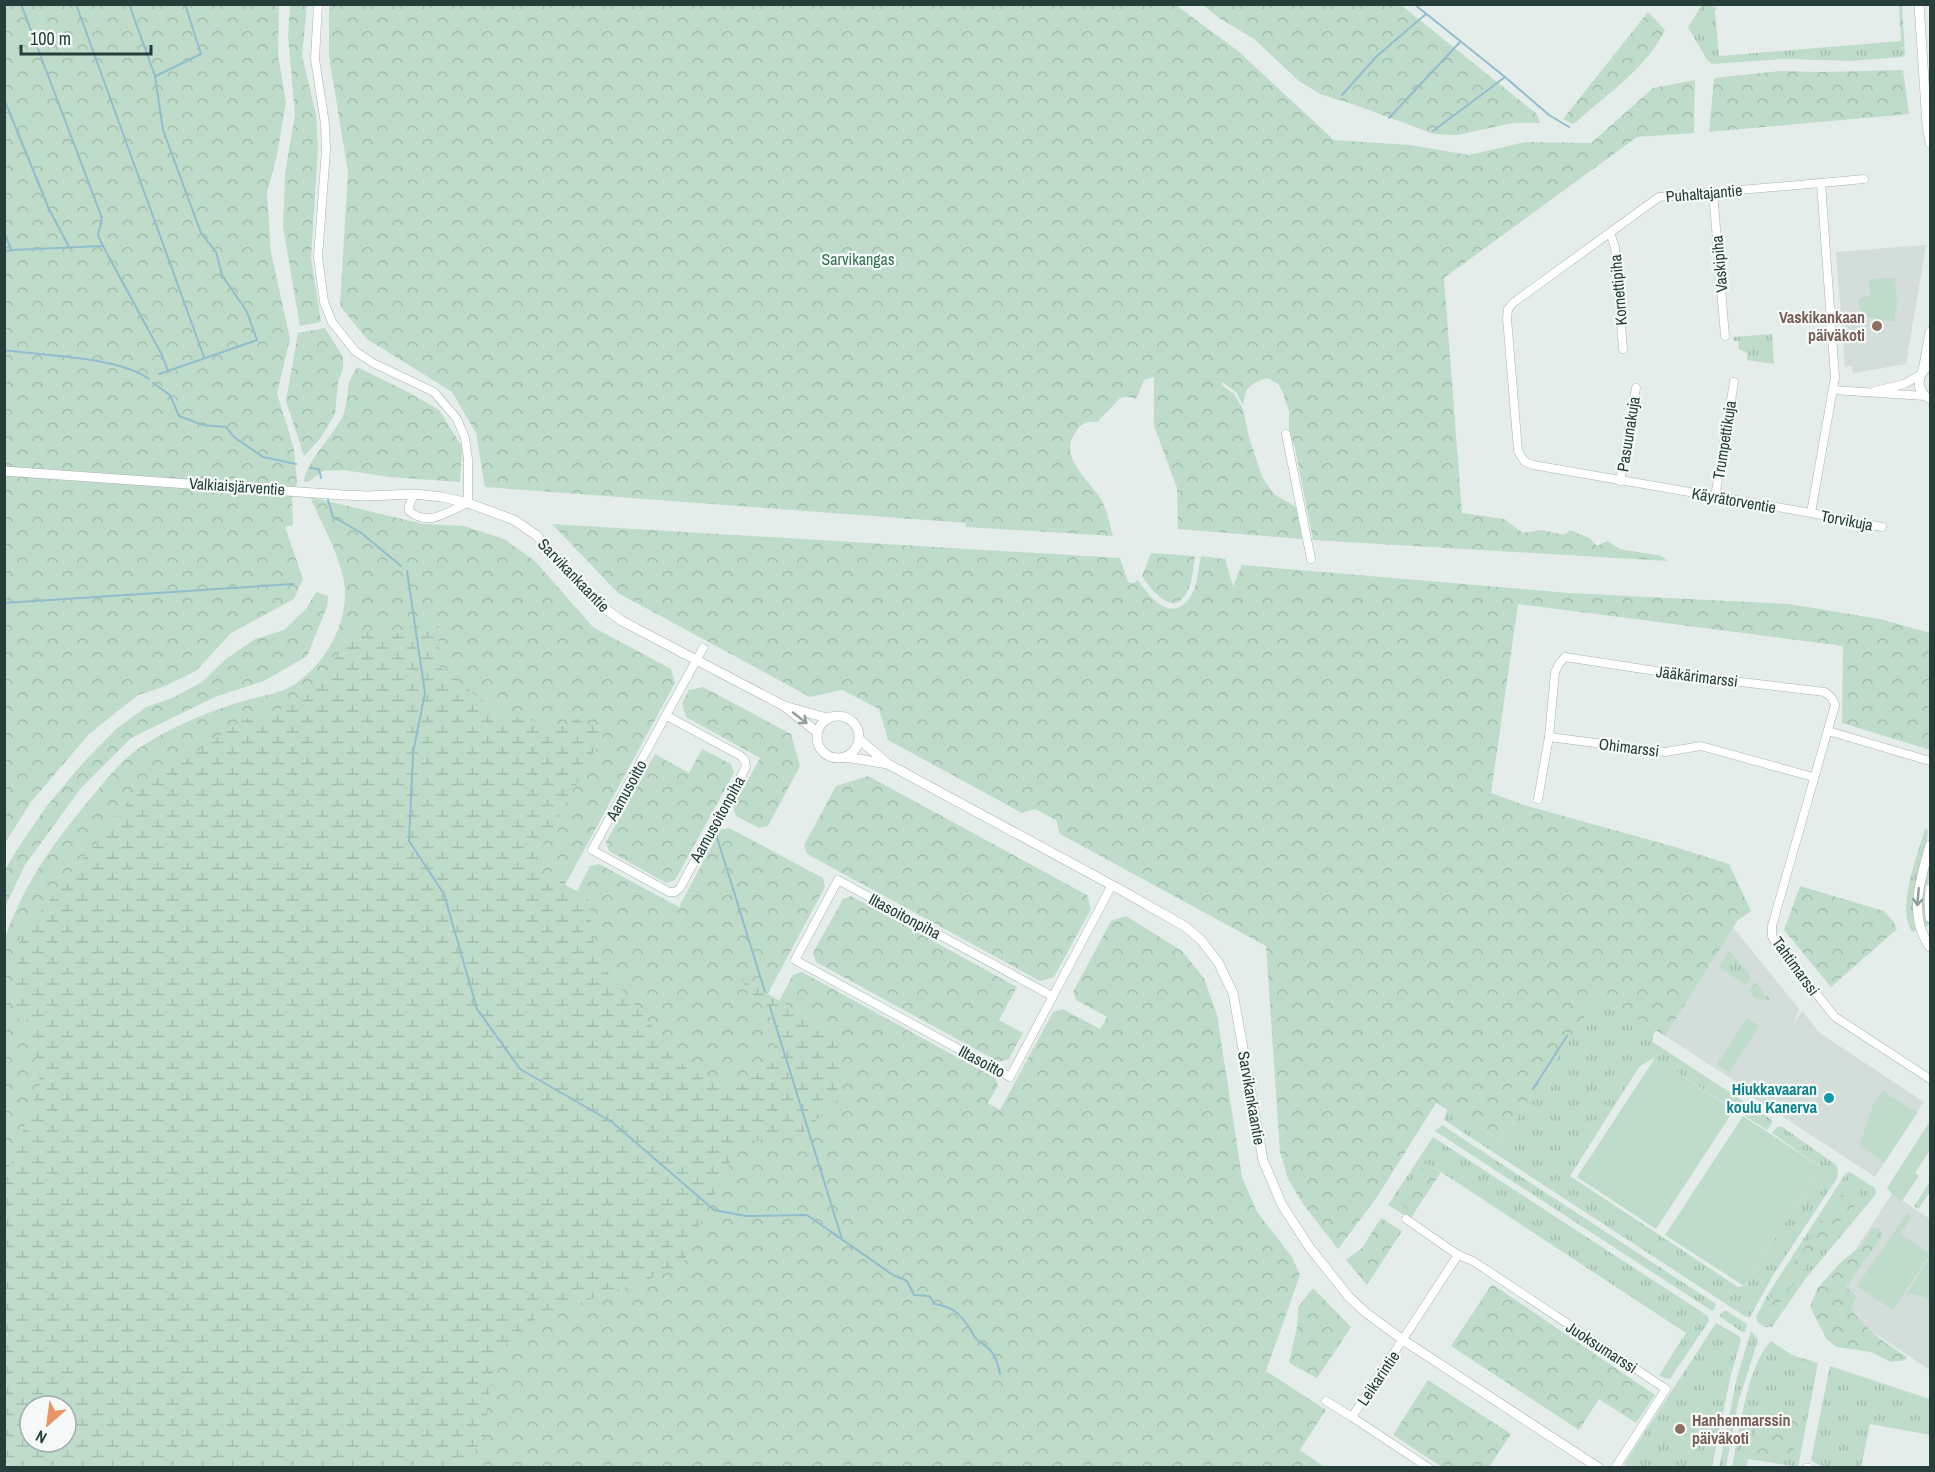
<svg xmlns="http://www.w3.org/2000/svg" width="1935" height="1472" viewBox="0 0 1935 1472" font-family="'Archivo Narrow',sans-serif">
<defs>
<pattern id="grass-tufts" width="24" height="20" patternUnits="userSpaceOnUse" patternTransform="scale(1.5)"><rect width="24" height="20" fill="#bfdcca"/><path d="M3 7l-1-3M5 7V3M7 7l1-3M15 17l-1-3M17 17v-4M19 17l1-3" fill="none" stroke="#a4beae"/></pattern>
<pattern id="forest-crowns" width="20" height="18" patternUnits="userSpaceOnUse" patternTransform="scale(1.5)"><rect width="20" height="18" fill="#bfdcca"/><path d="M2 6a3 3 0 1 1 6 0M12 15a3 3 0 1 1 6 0" fill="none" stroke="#a4beae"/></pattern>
<pattern id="wetland-marsh" width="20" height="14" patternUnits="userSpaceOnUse" patternTransform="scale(1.5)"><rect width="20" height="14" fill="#bfdcca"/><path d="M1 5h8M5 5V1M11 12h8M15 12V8" fill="none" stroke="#a4beae"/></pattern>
</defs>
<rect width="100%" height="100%" fill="#e5edea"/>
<g fill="#d3ddd9">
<polygon points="1926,245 1906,364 1853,373 1852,366 1845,366 1836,252"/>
<polygon points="1733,927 1799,1009 1793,1025 1802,1011 1820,1033 1924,1102 1875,1177 1748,1094 1750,1091 1665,1036"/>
<polygon points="1892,1194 1930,1219 1930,1370 1823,1299"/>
</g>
<g fill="url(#grass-tufts)">
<polygon points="1702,5 1709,5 1717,8 1715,11 1719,56 1901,41 1899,5 1902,5 1905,54 1902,57 1851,61 1785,59 1712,64 1707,60 1688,27"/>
<polygon points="1772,334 1774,364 1747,360 1747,353 1739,349 1738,341 1733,341 1733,337"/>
<path d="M1925,829L1928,830L1918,930L1912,932C1896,907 1918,855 1925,829Z"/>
<path d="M1930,858C1930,881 1924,902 1929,925L1924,928L1921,894Z"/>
<polygon points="1729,950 1751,977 1746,985 1719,967"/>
<polygon points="1755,982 1770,1000 1756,999 1749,991"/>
<polygon points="1599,994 1656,1030 1653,1036 1653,1042 1772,1120 1772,1123 1767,1130 1654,1058 1639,1067 1570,1176 1738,1287 1744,1286 1821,1167 1772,1133 1777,1127 1781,1126 1835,1164 1838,1168 1837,1178 1772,1277 1750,1317 1746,1317 1444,1120 1447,1109 1502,1140"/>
<polygon points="1442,1125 1716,1304 1714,1310 1712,1311 1435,1131"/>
<polygon points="1433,1137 1708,1316 1709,1321 1670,1379 1664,1378 1659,1375 1686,1333 1441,1172 1426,1164 1395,1200 1414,1213 1411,1219 1388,1205"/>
<polygon points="1850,1172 1875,1188 1876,1194 1806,1278 1772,1327 1765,1327 1758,1323 1756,1317 1768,1294 1846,1173"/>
<polygon points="1929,1183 1930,1192 1918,1209 1914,1206"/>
<polygon points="1725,1310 1747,1324 1745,1332 1742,1332 1719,1316"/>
<polygon points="1716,1323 1739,1336 1741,1340 1731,1374 1712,1467 1630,1468 1624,1464"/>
<polygon points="1751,1331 1758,1340 1738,1403 1726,1467 1719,1467 1737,1377"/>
<path d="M1771,1341L1792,1355L1818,1363L1798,1467L1748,1459L1746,1467L1732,1468C1739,1434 1747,1365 1771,1341Z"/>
<path d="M1830,1366L1930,1399V1435L1870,1424L1861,1467C1844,1468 1824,1471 1811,1460Z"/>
</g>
<g fill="url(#forest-crowns)" fill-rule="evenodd">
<polygon points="5,5 279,5 278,55 286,102 277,155 267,193 271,252 290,339 277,393 294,449 297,483 292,498 293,525 285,527 303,579 294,599 231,633 196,671 163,687 138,695 89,734 31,802 5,843"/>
<polygon points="290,5 307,5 302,56 316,114 318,148 311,258 321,322 300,326 283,227 285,173 295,115 288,35"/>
<path d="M329,5H1176L1238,51L1334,140L1410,145L1469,155L1525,142L1591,143L1653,88L1695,80L1694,133L1637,137L1444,278L1462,513L1504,519L1523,533L1541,530L1565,535L1570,530L1589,538L1597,546L1607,541L1620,549L1662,556L1667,561L1313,540L1295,448L1289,430V411L1283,393L1278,384L1267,378C1250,384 1246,386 1243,405L1236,392L1222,382V385L1234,394L1243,409L1249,437L1262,477L1274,494L1296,507L1302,539L1178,529L1177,488L1154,426V377L1144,380L1136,399C1119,394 1121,398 1111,408C1106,413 1102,416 1098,422C1087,421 1081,423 1075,433C1057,460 1094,482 1104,505C1108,515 1110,526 1113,536L966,527V523L485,487L476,433L452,392L367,339L340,306L348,172L329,57Z"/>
<polygon points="1203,5 1401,5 1537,114 1540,123 1513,123 1457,135 1434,134 1355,105 1320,94 1299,81 1254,39 1219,18"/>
<path d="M1648,12L1665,30C1646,69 1607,94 1576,122L1572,124L1563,119Z"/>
<polygon points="1903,70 1909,114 1709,132 1714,78 1780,71 1820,72"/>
<polygon points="325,328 343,357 343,368 338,383 335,414 320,439 304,456 286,401 298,333"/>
<path d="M357,367L408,392L439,410L461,445L462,452L460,482L390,477L343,470L323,471L308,482H304C305,461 336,434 344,413C347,404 347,393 349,384C350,378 354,373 357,367Z"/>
<path d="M310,497L423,524L464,526L504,539L535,561L593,627L671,669L675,683L565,885L577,891L590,866L599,864L679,907L720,830L729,828L823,878L825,887L767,995L779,1001L793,975L802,972L995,1078L998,1086L988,1103L1000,1110L1053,1012L1063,1009L1100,1029L1107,1017L1076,1000L1073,992L1111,921L1126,916L1182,951L1204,978L1217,1015L1242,1177L1257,1212L1292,1257L1300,1275L1266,1371L1326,1410L1300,1450L1326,1468H5V938C23,885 54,842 90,799C105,781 121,760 141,747C171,727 205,713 240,702C255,697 279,694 292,686C328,664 354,614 342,573C335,546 321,522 310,497ZM30,1406H66V1442H30Z"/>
<path d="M552,524L1120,558L1128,582L1133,583L1138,580C1151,600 1174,625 1192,594C1198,584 1198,568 1201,556L1225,559L1233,586L1242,565L1569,593L1789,604L1880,619L1930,633V750L1842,723L1843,646L1518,604L1491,793L1524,805L1675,847L1729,864L1751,911L1738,920L1665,1036L1599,995L1502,1140L1436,1103L1377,1197L1338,1249L1303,1204L1288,1179L1280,1152L1266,946L1060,834L1056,820L1035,809L1022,813L888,740L879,709L842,690L810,697L618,593Z"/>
<path d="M1151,553L1195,556C1193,567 1193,580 1188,590C1174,620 1152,591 1142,576Z"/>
<polygon points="316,592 328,596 327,607 307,656 264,681 215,697 131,738 81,788 25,865 5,907 5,870 18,848 46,807 82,764 116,729 146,707 172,698 202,682 226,659 255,639 284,630 306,609"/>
<polygon points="703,687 791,734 800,766 768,826 759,828 736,816 733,807 760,758 686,717 682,703 689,690"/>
<polygon points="702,749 731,764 734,773 675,880 666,883 609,851 606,842 655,754 689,773"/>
<polygon points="868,776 1087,895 1091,909 1054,977 1040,981 807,854 804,845 836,786"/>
<polygon points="1800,886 1884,911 1893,921 1897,929 1831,987 1784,930"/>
<polygon points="851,896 1017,987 999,1020 1023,1033 1009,1059 999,1062 816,962 813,953 843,899"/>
<polygon points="1426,1164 1441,1172 1414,1213 1394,1200"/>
<polygon points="1857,1190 1861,1196 1848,1218 1838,1222 1780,1302 1769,1307 1772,1294 1841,1195"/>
<polygon points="1381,1218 1402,1231 1367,1285 1346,1260 1362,1248"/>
<path d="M1879,1228L1882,1236L1846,1287L1857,1297L1851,1309C1865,1329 1886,1344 1907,1357L1905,1360L1891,1362L1871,1352L1837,1347L1827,1340L1810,1307L1817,1289L1840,1263L1863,1244L1872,1229Z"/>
<polygon points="1492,1284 1655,1395 1636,1423 1599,1399 1579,1430 1451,1346"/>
<polygon points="1313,1288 1351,1327 1317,1378 1289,1363 1297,1327 1298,1307"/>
<polygon points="1428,1380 1511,1434 1489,1467 1442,1467 1393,1435"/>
<polygon points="1759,1410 1799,1418 1793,1457 1750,1456"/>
</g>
<path fill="url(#wetland-marsh)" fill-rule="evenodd" d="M438,616L440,667L500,714L565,726L575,718L605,732L531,867L588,899L596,958L687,1069L738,1087L773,1062L776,1024L739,977L835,1033L840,1058L837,1100L804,1132L739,1144L701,1222L681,1268L536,1318L498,1351L488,1403L486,1434L463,1467H5V1179L40,1084L30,1020L13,1019L20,937L136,792L246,718L301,703L354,632L399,633ZM30,1406H66V1442H30Z"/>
<g fill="#bfdcca">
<polygon points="1895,278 1897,304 1894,322 1864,316 1858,305 1860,298 1870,296 1869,279"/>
<polygon points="1747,1018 1759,1026 1729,1072 1717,1065"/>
<polygon points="1655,1058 1734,1110 1656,1229 1577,1177"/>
<polygon points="1883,1091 1917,1113 1884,1163 1860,1144 1873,1105"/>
<polygon points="1743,1116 1821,1167 1744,1286 1665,1235"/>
<polygon points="1930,1121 1930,1150 1915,1173 1919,1176 1902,1201 1892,1194 1887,1188"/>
<polygon points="1907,1213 1912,1216 1900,1234 1930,1254 1930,1301 1924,1297 1907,1293 1928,1260 1927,1258 1893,1310 1857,1286"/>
</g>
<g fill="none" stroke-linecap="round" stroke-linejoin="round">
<g stroke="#91bece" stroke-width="2">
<polyline points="21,4 102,218 98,235 103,246"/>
<polyline points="76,4 204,357"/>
<polyline points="129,4 155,76 163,130 201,233 216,252 222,275 247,312 257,340 168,371"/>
<polyline points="1414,4 1505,77 1549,115 1569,127"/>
<polyline points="156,76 201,54 185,4"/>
<polyline points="1342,95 1377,56 1426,14"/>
<polyline points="4,99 49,209 69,247"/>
<polyline points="1389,118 1460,42"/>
<polyline points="1433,131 1505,77"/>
<polyline points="4,232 11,249"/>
<polyline points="4,252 12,250 103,246 162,355 168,371 159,374"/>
<path d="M4,350C43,356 118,356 149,379"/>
<polyline points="153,383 170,395 179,416 203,425 226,427 234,437 263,457 296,464"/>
<polyline points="310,468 319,469 321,478"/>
<polyline points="328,500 333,517 360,532 401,566"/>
<polyline points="407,571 425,693 413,753"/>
<polyline points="4,603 293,584"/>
<path d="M413,755L409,841L444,894L477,1009L520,1069L612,1122L714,1210L746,1216L807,1215L893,1275L907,1281L914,1295L929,1296L935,1304C956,1307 964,1318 974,1336C977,1341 984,1344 988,1348C996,1355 998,1365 1000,1374"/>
<polyline points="716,834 765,992"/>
<polyline points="770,1007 842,1239"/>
<polyline points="1533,1089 1567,1036"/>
</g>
<g stroke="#a8b5b2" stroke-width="9">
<g id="minor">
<path d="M318,4L315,59L325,124L326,150L318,257L324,302L332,322L355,351L373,363L434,392L457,419L465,438L468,459V503C447,511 430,528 409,511V506L414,494"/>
<polygon points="1821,183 1835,377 1811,513 1533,465 1524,461 1518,451 1507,318 1508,309 1513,303 1659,197"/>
<polyline points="1821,183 1864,179"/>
<polyline points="1713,192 1725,336"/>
<polyline points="1610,233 1615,247 1623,349"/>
<polyline points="1833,390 1925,396"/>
<polyline points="1875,391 1904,384 1920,375"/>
<polyline points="1286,434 1311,559"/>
<polyline points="1620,481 1636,388"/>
<polyline points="1715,497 1734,382"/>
<polyline points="1811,513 1882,527"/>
<polyline points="667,716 741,756 745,761 746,767 680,888 675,892 669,892 592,850 703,648"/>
<polyline points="1828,731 1930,761"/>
<polyline points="1549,737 1665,752 1701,746 1813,777"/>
<polyline points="1538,799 1549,737 1555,672 1559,664 1565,657 1682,675 1825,692 1832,698 1835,705 1772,926 1772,936 1775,942 1835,1017 1930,1079"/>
<polyline points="1052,996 838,880 795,960 1010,1077 1112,885"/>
<polyline points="1406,1219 1458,1255"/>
<polyline points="1326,1401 1352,1417"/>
<polyline points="1429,1468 1352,1417 1458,1255 1473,1261 1666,1389 1615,1468"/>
<polyline points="1806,1468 1809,1468"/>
</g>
</g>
<g stroke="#a8b5b2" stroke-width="10">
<g id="tertiary">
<polyline points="1919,4 1927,125 1930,143"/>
<path d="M1930,365C1916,374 1915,391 1930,399"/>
<polyline points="1923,371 1930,332"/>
<polyline points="4,471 343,495 367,496 414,494 442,497 468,503 514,520 536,535 600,605 622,621 784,706"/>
<circle cx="838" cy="737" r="21"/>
<polyline points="817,732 784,706 827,718"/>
<polyline points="845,757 888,764 860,740"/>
<polyline points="888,764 1121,890 1186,927 1201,940 1218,962 1233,993 1263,1160 1282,1205 1310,1248 1349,1297 1365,1312 1403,1340 1599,1468"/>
<path d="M1930,845C1921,879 1907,915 1930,947"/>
<polyline points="1930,889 1929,901 1930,918"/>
</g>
</g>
<use href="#minor" stroke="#fff" stroke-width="8"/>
<use href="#tertiary" stroke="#fff" stroke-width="9"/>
</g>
<defs><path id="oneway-shaft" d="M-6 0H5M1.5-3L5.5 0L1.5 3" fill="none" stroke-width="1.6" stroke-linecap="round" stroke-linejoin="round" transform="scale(1.5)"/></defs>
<g stroke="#929e9c">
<use href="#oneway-shaft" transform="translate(800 718) rotate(38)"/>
<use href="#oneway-shaft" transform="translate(1918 897) rotate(95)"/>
</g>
<g fill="#8d6e63" stroke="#f5faf8" stroke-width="2">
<circle cx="1877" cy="326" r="6"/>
<circle cx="1680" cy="1429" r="6"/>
</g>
<circle fill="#0f9aa8" stroke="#f5faf8" stroke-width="2" cx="1829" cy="1098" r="6"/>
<g text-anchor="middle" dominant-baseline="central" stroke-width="4.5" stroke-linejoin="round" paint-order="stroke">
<g font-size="16" fill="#253e3a" stroke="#f5faf8">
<text transform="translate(1704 193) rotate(-5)">Puhaltajantie</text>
<text transform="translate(1719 264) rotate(-95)">Vaskipiha</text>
<text transform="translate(1618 290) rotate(-95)">Kornettipiha</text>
<text transform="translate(1628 434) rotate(-81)">Pasuunakuja</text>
<text transform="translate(1724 440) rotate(-81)">Trumpettikuja</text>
<text transform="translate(237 486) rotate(4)">Valkiaisjärventie</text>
<text transform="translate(1734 500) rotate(10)">Käyrätorventie</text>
<text transform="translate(1847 520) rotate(11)">Torvikuja</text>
<text transform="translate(574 575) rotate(46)">Sarvikankaantie</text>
<text transform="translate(1697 676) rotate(7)">Jääkärimarssi</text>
<text transform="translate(1629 747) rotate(7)">Ohimarssi</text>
<text transform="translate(626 790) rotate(-61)">Aamusoitto</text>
<text transform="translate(717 819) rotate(-61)">Aamusoitonpiha</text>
<text transform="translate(905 916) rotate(28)">Iltasoitonpiha</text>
<text transform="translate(1796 966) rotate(54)">Tahtimarssi</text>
<text transform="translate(982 1061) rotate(28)">Iltasoitto</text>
<text transform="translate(1252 1098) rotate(80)">Sarvikankaantie</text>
<text transform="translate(1602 1347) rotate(33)">Juoksumarssi</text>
<text transform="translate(1378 1378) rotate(-56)">Leikarintie</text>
</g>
<g font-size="16" fill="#317251" stroke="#f5faf8">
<text x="858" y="259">Sarvikangas</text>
</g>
<g font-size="16" font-weight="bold" fill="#785e54" stroke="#f5faf8" text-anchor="end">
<text x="1865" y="317">Vaskikankaan<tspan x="1865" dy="18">päiväkoti</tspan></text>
<text x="1692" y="1420" text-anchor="start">Hanhenmarssin<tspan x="1692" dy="18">päiväkoti</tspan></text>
</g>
<g font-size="16" font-weight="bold" fill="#0d838f" stroke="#f5faf8" text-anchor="end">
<text x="1817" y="1089">Hiukkavaaran<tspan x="1817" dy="18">koulu Kanerva</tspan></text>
</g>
</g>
<rect width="1935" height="1472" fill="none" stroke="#253e3a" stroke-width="12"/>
<g transform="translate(48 1424) rotate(208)"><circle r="28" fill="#f5faf8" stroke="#a2afac" stroke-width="1.5"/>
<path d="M0-4.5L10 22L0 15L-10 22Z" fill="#e99467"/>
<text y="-9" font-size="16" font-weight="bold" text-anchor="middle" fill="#253e3a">N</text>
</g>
<path d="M21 45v9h130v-9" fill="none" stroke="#253e3a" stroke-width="3"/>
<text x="30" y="45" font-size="18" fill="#253e3a" stroke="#f5faf8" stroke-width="4.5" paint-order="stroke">100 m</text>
</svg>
